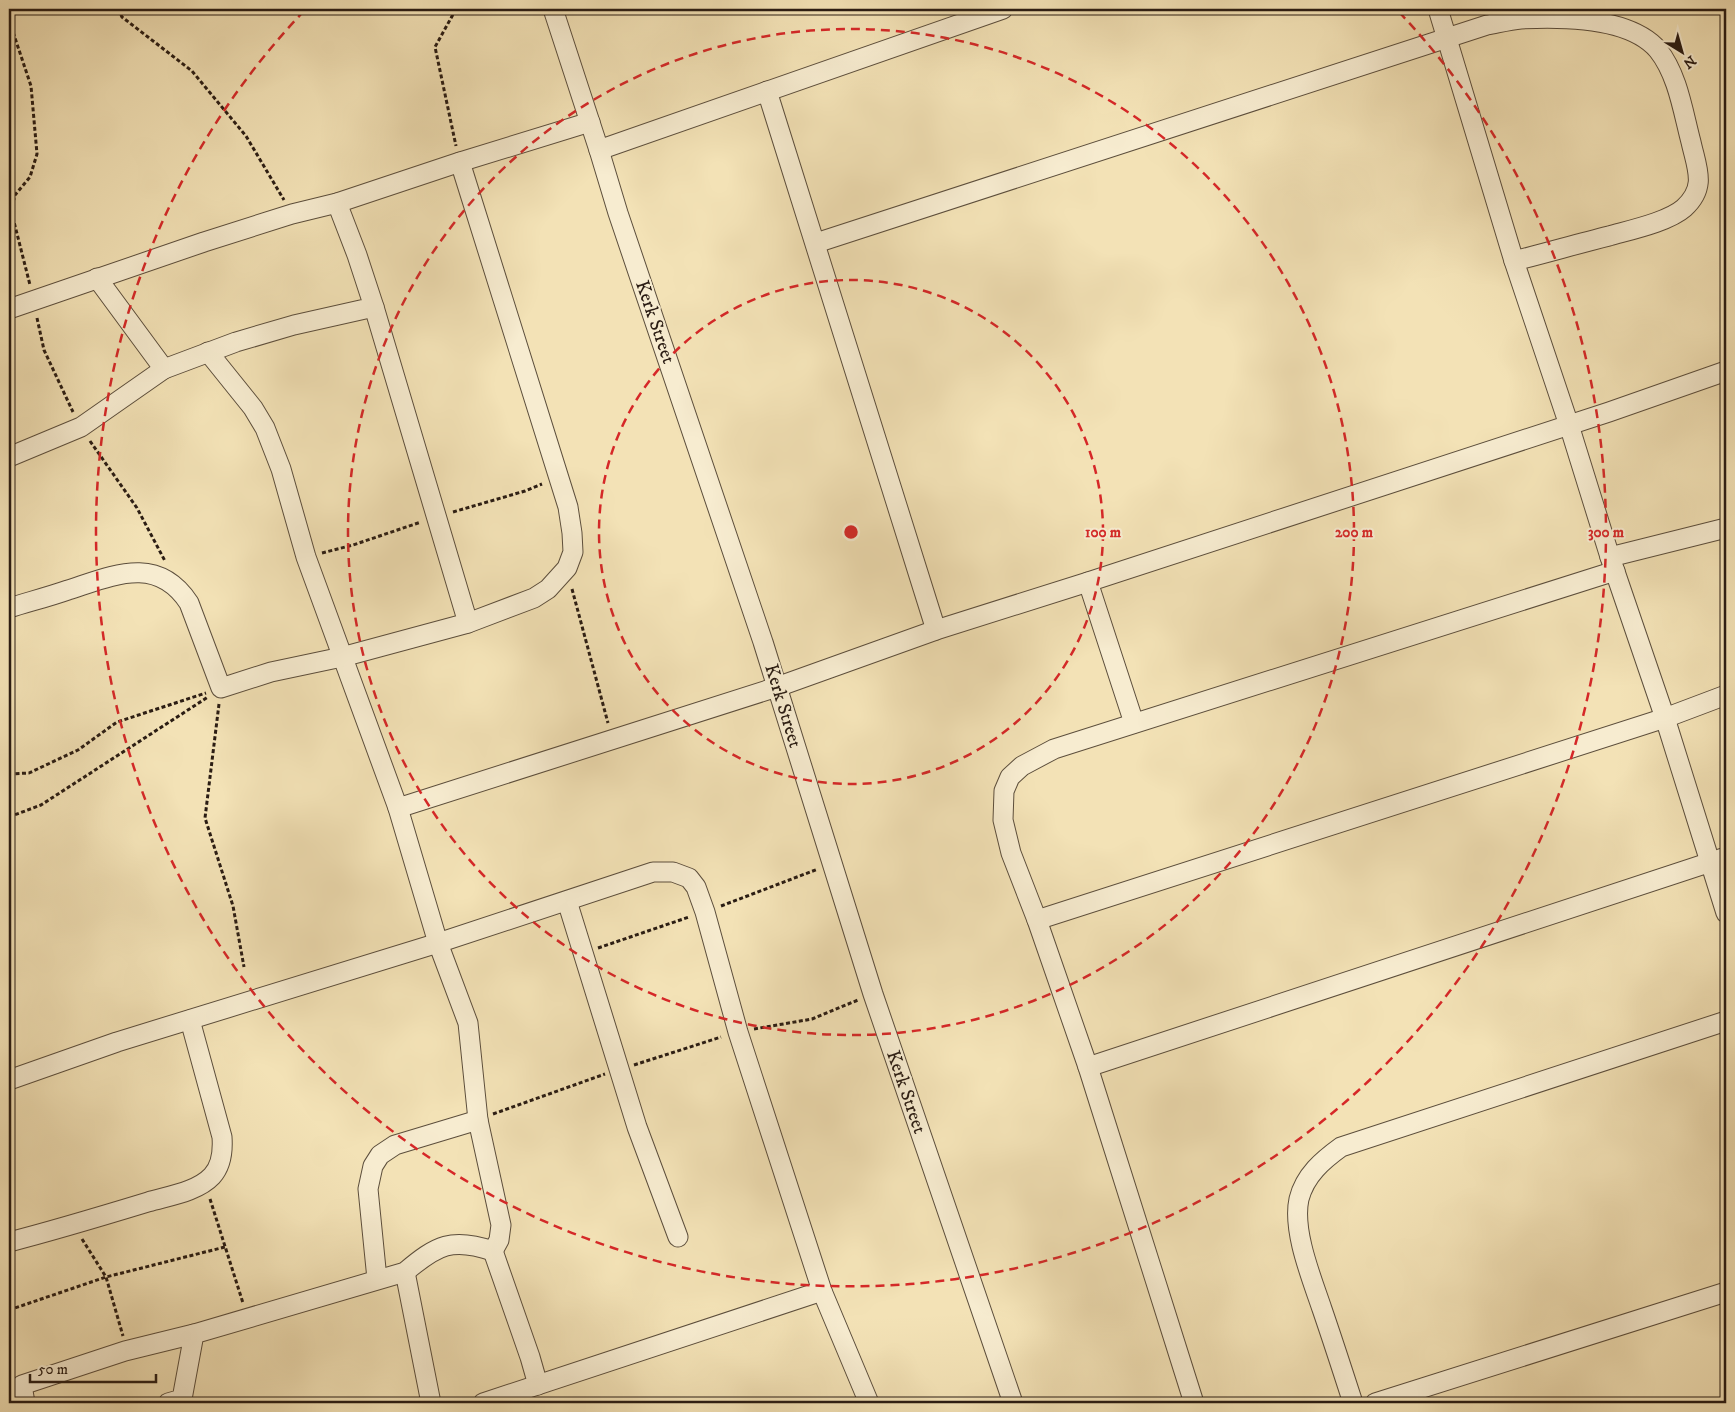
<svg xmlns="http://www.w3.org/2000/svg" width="1735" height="1412" viewBox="0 0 1735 1412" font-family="'IM FELL DW Pica',serif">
<rect width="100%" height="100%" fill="#f3e2b6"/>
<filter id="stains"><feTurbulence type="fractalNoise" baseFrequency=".004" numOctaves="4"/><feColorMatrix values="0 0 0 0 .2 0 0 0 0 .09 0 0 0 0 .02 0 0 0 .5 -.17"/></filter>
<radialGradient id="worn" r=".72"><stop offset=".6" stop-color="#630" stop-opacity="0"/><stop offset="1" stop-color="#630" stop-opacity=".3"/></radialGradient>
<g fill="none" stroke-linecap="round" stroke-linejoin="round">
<g stroke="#5c4e3c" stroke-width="21">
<g id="minor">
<polyline points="553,9 599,150 618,213 763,642 873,994 1013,1403"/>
<polyline points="1438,9 1514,261 1569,425 1610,557 1665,718 1726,913"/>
<polyline points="767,91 936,630"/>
<polyline points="599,150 1003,9"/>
<path d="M816,243L1487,25C1498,23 1510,20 1521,19C1561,17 1630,17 1658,50C1678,75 1683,112 1691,142C1697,169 1707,187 1684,208C1668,222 1630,230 1609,236C1577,244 1546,253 1514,261"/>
<polyline points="97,278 164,369"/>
<polyline points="374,307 468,623"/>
<polyline points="9,309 204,242 292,214 337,203 460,162 590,122"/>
<polyline points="208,352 253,408 265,428 281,469 306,557 398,808 777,687 936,630 1088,582 1609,412 1726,371"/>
<polyline points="9,457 81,427 164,369 236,342 294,325 374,307 357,255 337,203"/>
<polyline points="1610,557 1726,528"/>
<polyline points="1088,582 1134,723"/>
<path d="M9,608C28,602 48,597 68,590C112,576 157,554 189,603L221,688L271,672L342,657L468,623L534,598L548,589L567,568L573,552L572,533L568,507L460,162"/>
<polyline points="398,808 438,943 468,1023 478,1120 501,1225 499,1240 493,1251"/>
<polyline points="567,901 637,1127 678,1237"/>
<polyline points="1037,920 1665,718 1726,695"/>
<polyline points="1088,1067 1726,857"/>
<polyline points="9,1080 117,1042 438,943 653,872 673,872 689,878 696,887 705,912 738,1032 822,1291 869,1403"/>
<path d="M9,1242C56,1230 102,1216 148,1202C168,1196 197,1192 212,1176C222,1165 223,1151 222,1137L190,1020"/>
<polyline points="493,1251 530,1357 538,1385"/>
<polyline points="405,1272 431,1403"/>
<polyline points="377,1279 368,1189 373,1166 380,1155 395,1145 478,1120"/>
<polyline points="25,1403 22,1385 125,1351 194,1334"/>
<path d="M168,1403L182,1399L194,1334L405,1272C437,1245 452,1237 493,1251"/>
<polyline points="483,1403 822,1291"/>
<polyline points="1194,1403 1088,1067 1037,920 1011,853 1003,820 1004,791 1010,777 1022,766 1054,749 1615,571"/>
<path d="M1353,1403C1343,1372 1333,1341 1322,1309C1312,1279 1292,1231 1299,1199C1305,1175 1323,1160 1341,1147L1726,1021"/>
<polyline points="1375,1403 1726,1292"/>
</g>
</g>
<g stroke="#2a1c13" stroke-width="3" stroke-dasharray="4 2.5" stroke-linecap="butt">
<polyline points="118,9 122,17 192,71 246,136 284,200"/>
<polyline points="456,9 435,47 456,146"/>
<polyline points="9,20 31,86 37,154 30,177 15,195 11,210 30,285"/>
<polyline points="37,318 44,350 73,412"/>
<polyline points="90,441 137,508 165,561"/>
<polyline points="453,512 525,491 542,484"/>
<polyline points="322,553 353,545 421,522"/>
<polyline points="572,589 608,723"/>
<polyline points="219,704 205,818 233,906 244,967"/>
<polyline points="9,774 29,773 78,750 117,722 206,693"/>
<polyline points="9,817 41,805 208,697"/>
<polyline points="721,906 818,869"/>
<polyline points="598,948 689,917"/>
<polyline points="754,1029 812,1019 858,1000"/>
<polyline points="634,1065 721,1037"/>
<polyline points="493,1114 605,1074"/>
<polyline points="210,1199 243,1303"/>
<polyline points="82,1239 106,1277 123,1336"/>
<polyline points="9,1310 106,1277 225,1247"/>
</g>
<use href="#minor" stroke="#f7ecd0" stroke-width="19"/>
</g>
<g fill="none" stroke="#d62828" stroke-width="2.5" stroke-dasharray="9 6">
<circle cx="851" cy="532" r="252"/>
<circle cx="851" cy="532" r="503"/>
<path d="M1399 12A755 755 0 1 1 303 12"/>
</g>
<g text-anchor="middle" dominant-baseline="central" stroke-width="4" stroke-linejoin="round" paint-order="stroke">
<g font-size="19" fill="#2a1c13" stroke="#f7ecd0">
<text transform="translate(655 322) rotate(71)">Kerk Street</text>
<text transform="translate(783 706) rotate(73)">Kerk Street</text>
<text transform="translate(906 1092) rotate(71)">Kerk Street</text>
</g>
</g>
<circle cx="851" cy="532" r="8" fill="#d62828" stroke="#f7ecd0" stroke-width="2.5"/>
<g font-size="15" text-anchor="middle" font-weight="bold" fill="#d62828" stroke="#f7ecd0" stroke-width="4" stroke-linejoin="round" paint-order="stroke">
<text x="1103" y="537">100 m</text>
<text x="1354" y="537">200 m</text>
<text x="1606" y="537">300 m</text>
</g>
<rect width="1735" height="1412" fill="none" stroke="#f3e2b6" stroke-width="30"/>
<rect x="10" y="10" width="1715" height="1392" fill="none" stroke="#2a1c13" stroke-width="2.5"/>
<rect x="15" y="15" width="1705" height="1382" fill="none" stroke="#2a1c13"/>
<g transform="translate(1682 52) rotate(143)" stroke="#f7ecd0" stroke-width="4" paint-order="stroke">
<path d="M0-4L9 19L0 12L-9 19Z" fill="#2a1c13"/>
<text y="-8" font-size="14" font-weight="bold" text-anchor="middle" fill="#2a1c13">N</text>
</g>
<path d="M30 1374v8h126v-8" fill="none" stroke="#2a1c13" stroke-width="2.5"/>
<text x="38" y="1374" font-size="15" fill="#2a1c13" stroke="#f7ecd0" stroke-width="4" paint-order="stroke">50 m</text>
<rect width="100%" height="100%" filter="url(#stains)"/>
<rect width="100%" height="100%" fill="url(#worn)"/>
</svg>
